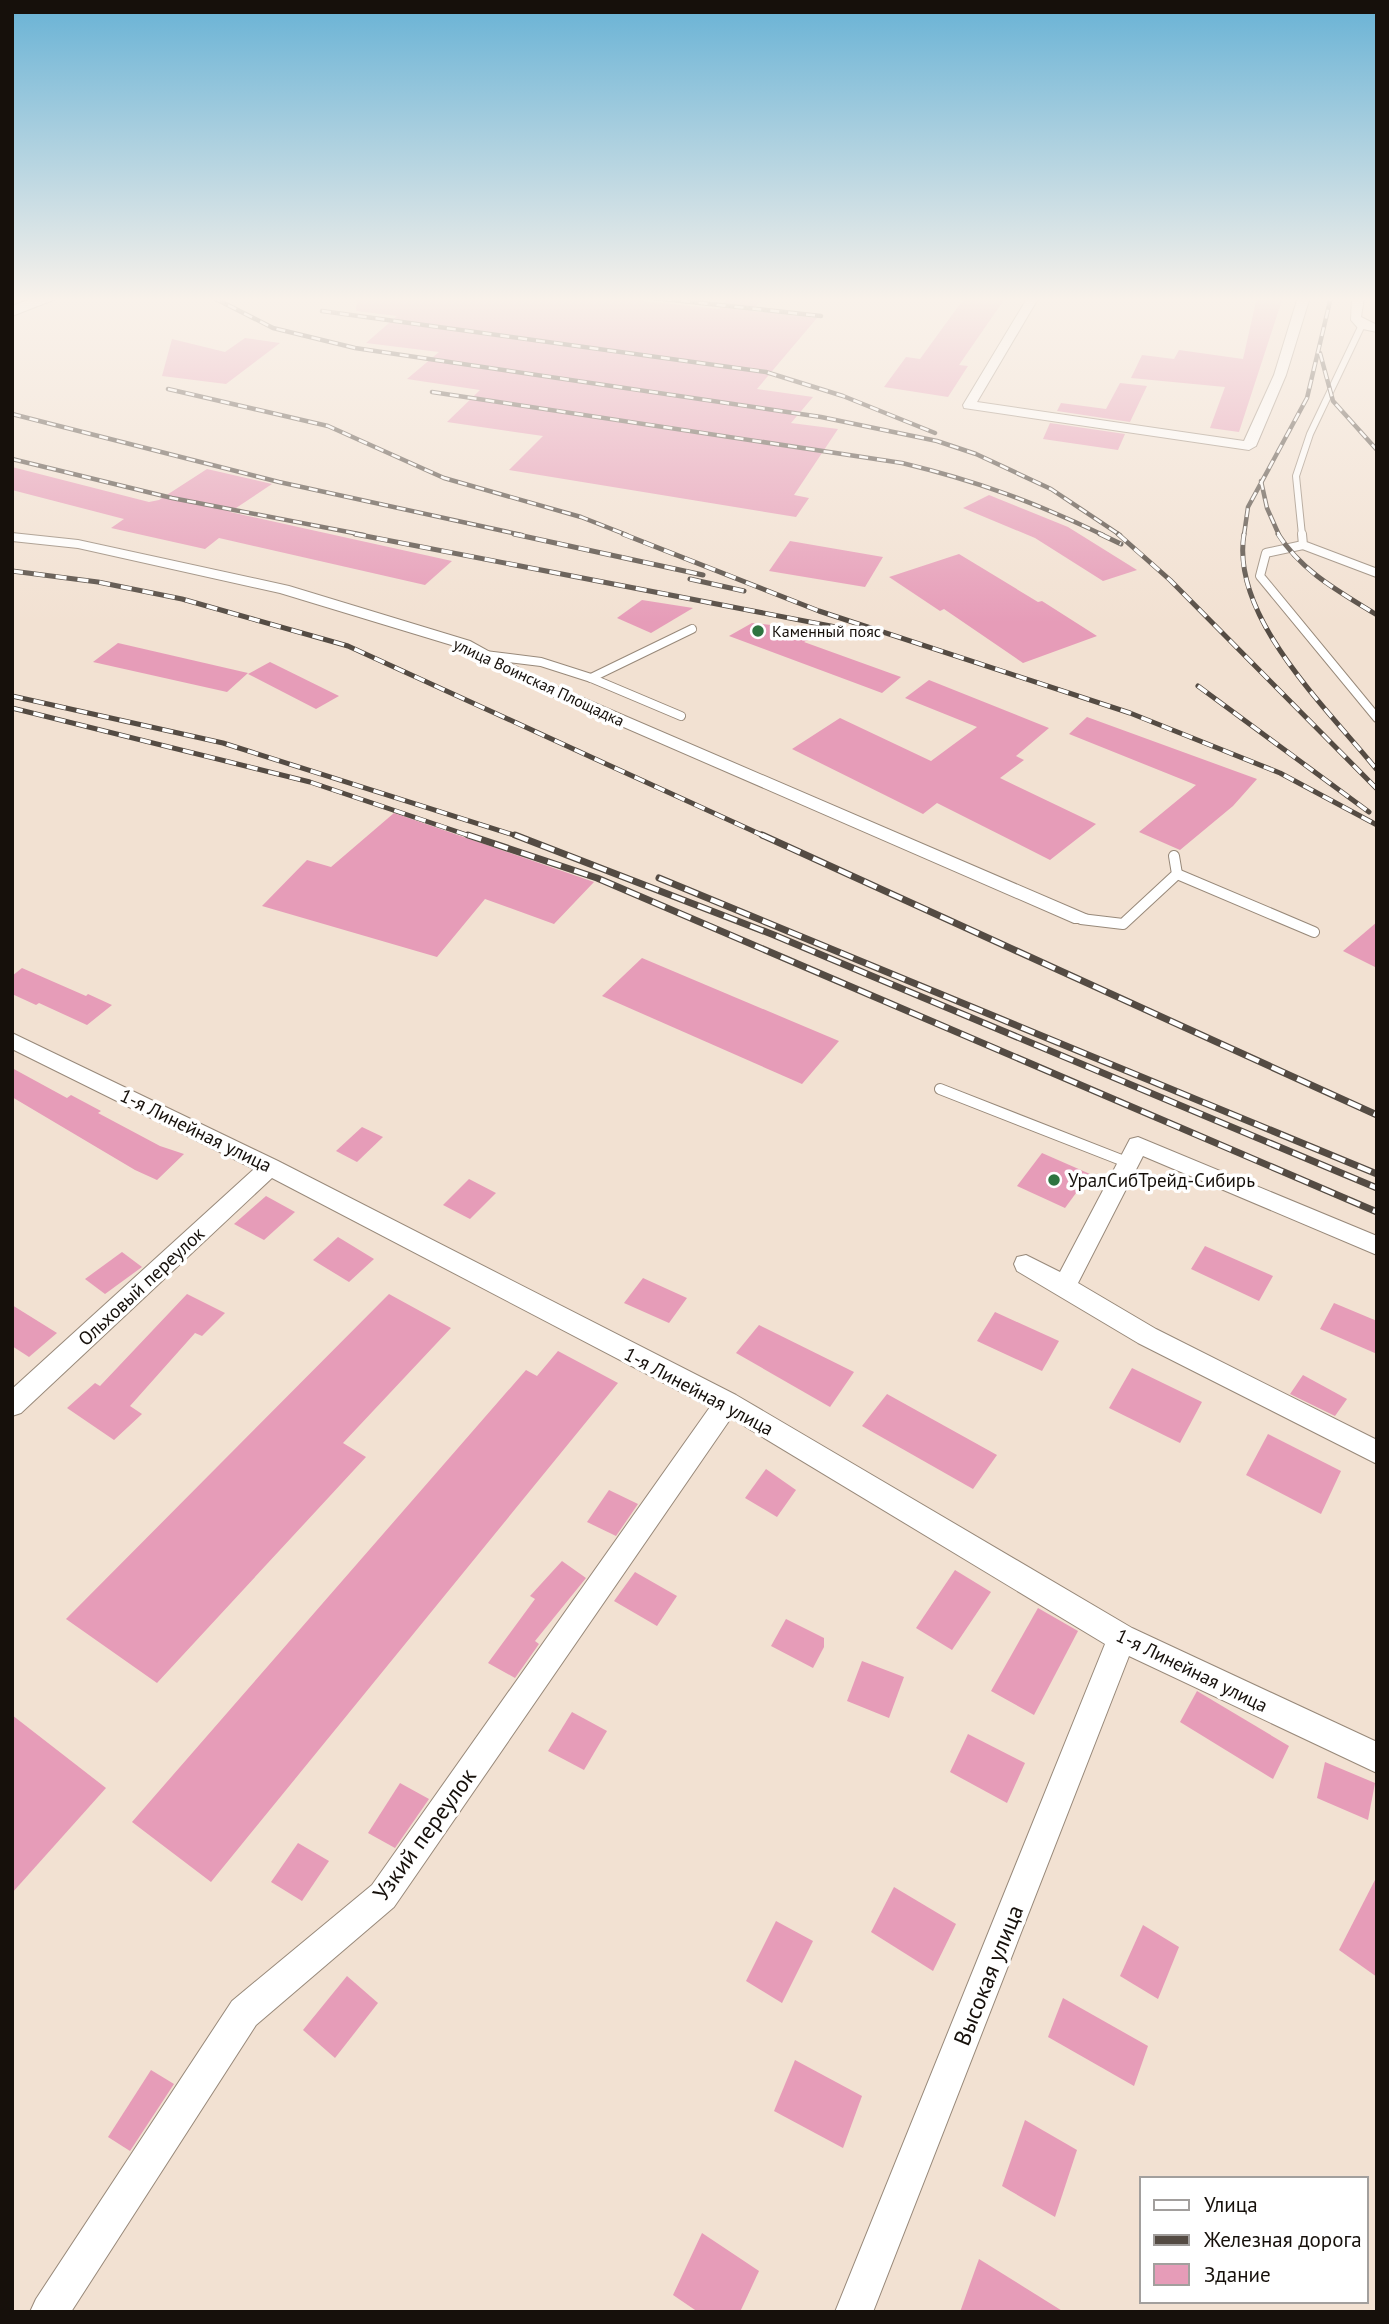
<svg xmlns="http://www.w3.org/2000/svg" width="1389" height="2324" viewBox="0 0 1389 2324" font-family="'PT Sans',sans-serif">
<rect width="100%" height="100%" fill="#f2e1d2"/>
<g fill="#e69cb8">
<polygon points="357,297 606,297 719,309 729,297 763,297 752,311 817,318 757,389 813,397 791,423 838,429 794,495 809,498 796,517 509,470 543,436 447,422 480,390 407,379 439,352 366,343 397,316 356,311"/>
<polygon points="965,297 1006,297 959,365 968,366 948,397 884,387 906,357 920,359"/>
<polygon points="1257,297 1283,297 1239,432 1210,428 1225,387 1131,378 1142,355 1174,359 1179,350 1243,359"/>
<polygon points="245,338 280,343 226,384 162,376 172,339 225,352"/>
<polygon points="1120,383 1147,386 1130,422 1057,411 1061,403 1106,409"/>
<polygon points="1050,423 1125,434 1118,450 1043,439"/>
<polygon points="12,467 149,502 159,500 207,469 272,484 230,512 452,561 425,585 219,538 205,549 111,528 124,519 12,490"/>
<polygon points="989,495 1068,527 1137,570 1103,581 1035,538 963,508"/>
<polygon points="790,541 883,557 865,587 769,571"/>
<polygon points="959,554 1038,602 1042,601 1097,636 1023,663 944,609 940,611 889,577"/>
<polygon points="642,600 693,608 651,633 617,618"/>
<polygon points="752,623 780,626 809,639 804,642 901,677 882,693 729,636"/>
<polygon points="118,643 248,673 227,692 93,662"/>
<polygon points="270,662 339,696 316,709 248,674"/>
<polygon points="929,680 1049,728 1016,756 1024,760 1000,778 1096,824 1050,860 937,803 923,814 792,749 840,718 931,761 977,727 905,698"/>
<polygon points="1087,717 1257,779 1233,806 1180,850 1139,832 1196,785 1069,734"/>
<polygon points="394,813 594,882 554,924 485,899 437,957 262,906 307,860 331,867"/>
<polygon points="1377,922 1377,968 1343,951"/>
<polygon points="642,958 839,1041 802,1084 602,996"/>
<polygon points="22,968 86,996 88,994 112,1005 87,1025 39,1003 36,1005 12,994 12,976"/>
<polygon points="12,1068 67,1098 71,1095 101,1111 98,1113 160,1146 184,1154 157,1180 135,1170 12,1097"/>
<polygon points="362,1127 383,1137 357,1162 336,1151"/>
<polygon points="1042,1153 1090,1174 1065,1208 1017,1186"/>
<polygon points="469,1179 496,1193 470,1219 443,1205"/>
<polygon points="266,1196 295,1212 264,1240 234,1224"/>
<polygon points="338,1237 374,1259 349,1282 313,1260"/>
<polygon points="1205,1246 1273,1276 1259,1301 1191,1269"/>
<polygon points="122,1252 142,1267 105,1294 85,1279"/>
<polygon points="643,1278 687,1298 669,1323 624,1303"/>
<polygon points="187,1294 225,1313 202,1336 195,1333 130,1406 142,1414 114,1440 67,1408 95,1383 100,1386"/>
<polygon points="389,1294 451,1328 343,1443 366,1457 157,1683 66,1619"/>
<polygon points="1334,1303 1377,1321 1377,1354 1320,1329"/>
<polygon points="12,1305 57,1333 29,1357 12,1346"/>
<polygon points="995,1312 1059,1341 1042,1371 977,1341"/>
<polygon points="759,1325 854,1372 830,1407 736,1353"/>
<polygon points="558,1351 618,1383 211,1882 132,1822 526,1370 537,1376"/>
<polygon points="1132,1368 1202,1402 1180,1443 1109,1408"/>
<polygon points="1303,1375 1347,1399 1335,1416 1290,1394"/>
<polygon points="887,1394 997,1455 973,1489 862,1426"/>
<polygon points="1268,1434 1341,1471 1321,1514 1246,1475"/>
<polygon points="766,1469 796,1490 777,1517 745,1498"/>
<polygon points="609,1490 638,1504 616,1536 587,1522"/>
<polygon points="562,1561 586,1578 535,1641 539,1644 515,1678 488,1663 535,1599 530,1596"/>
<polygon points="955,1570 991,1592 952,1650 916,1628"/>
<polygon points="635,1572 677,1596 657,1626 614,1601"/>
<polygon points="1038,1608 1078,1631 1034,1715 991,1691"/>
<polygon points="786,1619 824,1638 824,1647 813,1668 771,1646"/>
<polygon points="862,1661 904,1677 889,1718 847,1701"/>
<polygon points="1197,1691 1289,1746 1273,1779 1180,1722"/>
<polygon points="572,1712 607,1731 584,1770 548,1751"/>
<polygon points="12,1715 106,1788 12,1893"/>
<polygon points="968,1734 1025,1763 1007,1803 950,1772"/>
<polygon points="1325,1762 1375,1783 1368,1820 1317,1798"/>
<polygon points="400,1783 429,1799 395,1848 368,1833"/>
<polygon points="298,1843 329,1861 302,1901 271,1882"/>
<polygon points="1377,1876 1377,1977 1339,1950"/>
<polygon points="894,1887 956,1924 933,1971 871,1932"/>
<polygon points="776,1921 813,1941 782,2003 746,1981"/>
<polygon points="1143,1925 1179,1947 1158,1999 1120,1976"/>
<polygon points="347,1976 378,2003 335,2058 303,2030"/>
<polygon points="1063,1998 1148,2046 1134,2086 1048,2037"/>
<polygon points="795,2060 862,2096 843,2148 774,2111"/>
<polygon points="151,2070 174,2084 130,2151 108,2137"/>
<polygon points="1025,2120 1077,2150 1055,2217 1002,2186"/>
<polygon points="702,2233 759,2271 740,2312 698,2312 673,2295"/>
<polygon points="979,2259 1064,2312 960,2312"/>
</g>
<g fill="none" stroke-linecap="round" stroke-linejoin="round">
<g stroke="#98897a" stroke-width="8">
<polyline id="lane-far2" points="1302,535 1296,476 1310,434 1362,325"/>
</g>
<g stroke="#98897a" stroke-width="10">
<g id="lane-far1">
<polyline points="1302,534 1303,545 1377,573"/>
<polyline points="1303,545 1266,553 1260,576 1377,718"/>
<polyline points="485,655 541,662 591,678 681,716"/>
<polyline points="591,678 692,629"/>
</g>
</g>
<g stroke="#98897a" stroke-width="12">
<g id="lane">
<polyline points="1177,874 1314,932"/>
<polyline points="1081,919 1123,924 1177,874 1174,856"/>
<polyline points="940,1089 1129,1163"/>
</g>
</g>
<g stroke="#98897a" stroke-width="2">
<g id="street">
<polygon points="1028,297 1039,297 977,402 1244,441 1274,375 1298,297 1310,297 1286,375 1256,446 1249,450 964,408 963,405"/>
<polygon points="1352,297 1364,297 1361,317 1377,325 1377,332 1358,328 1351,320"/>
<polygon points="12,533 78,540 289,586 470,641 539,679 1088,915 1091,919 1088,923 1074,923 527,685 458,647 280,593 78,548 12,541"/>
<polygon points="12,1033 278,1161 736,1395 1132,1628 1377,1742 1377,1773 1129,1656 873,2312 835,2312 1105,1644 731,1418 394,1907 256,2025 71,2312 30,2312 36,2299 232,2001 372,1885 710,1407 272,1178 21,1413 12,1416 12,1389 254,1169 12,1049"/>
<polygon points="1138,1137 1377,1236 1377,1255 1143,1156 1078,1283 1156,1329 1377,1440 1377,1464 1138,1343 1017,1271 1014,1264 1017,1257 1026,1255 1060,1272 1130,1139"/>
</g>
</g>
<g stroke="#98897a" stroke-width="2">
<polygon id="secondary" points="36,297 61,297 12,316 12,306"/>
</g>
<use href="#lane-far2" stroke="#fff" stroke-width="6"/>
<use href="#lane-far1" stroke="#fff" stroke-width="8"/>
<use href="#lane" stroke="#fff" stroke-width="10"/>
<use href="#street" fill="#fff" fill-rule="evenodd"/>
<use href="#secondary" fill="#fff" fill-rule="evenodd"/>
<g stroke="#544b43" stroke-width="4.5">
<g id="rail-far2">
<polyline points="212,297 273,328 355,348 821,417 937,441 976,454 1051,489 1120,535"/>
<polyline points="645,297 821,316"/>
<polyline points="322,311 766,372 843,396 935,433"/>
<polyline points="1320,353 1333,401 1377,450"/>
<polyline points="168,389 328,426 444,478 581,517 627,535"/>
<path d="M432,392L902,463C977,481 1034,502 1103,535"/>
<polyline points="12,414 279,482 522,535"/>
<polyline points="12,459 172,498 364,535"/>
<polyline points="1261,481 1267,508 1279,535"/>
<polyline points="1244,535 1248,507 1307,398 1331,297"/>
</g>
</g>
<g stroke="#544b43" stroke-width="5">
<g id="rail-far1">
<polyline points="355,534 841,628"/>
<polyline points="514,534 703,575"/>
<polyline points="623,534 819,611 1130,713 1280,773 1377,825"/>
<polyline points="1100,534 1121,544"/>
<polyline points="1118,534 1170,580 1377,789"/>
<path d="M1244,534C1230,618 1329,710 1377,770"/>
<path d="M1278,534C1302,572 1340,592 1377,615"/>
<polyline points="12,571 98,582 182,599 348,646 766,837"/>
<polyline points="690,579 744,591"/>
<polyline points="1198,686 1369,812"/>
<polyline points="12,696 223,743 520,837"/>
<polyline points="12,708 310,782 473,837"/>
</g>
</g>
<g stroke="#544b43" stroke-width="7">
<g id="rail">
<polyline points="468,835 597,878 1377,1212"/>
<polyline points="515,835 774,935 1377,1188"/>
<polyline points="762,835 1377,1115"/>
<polyline points="659,878 1377,1174"/>
</g>
</g>
<use href="#rail-far2" stroke="#fff" stroke-width="2.5" stroke-dasharray="9" stroke-linecap="butt"/>
<use href="#rail-far1" stroke="#fff" stroke-width="3.5" stroke-dasharray="11" stroke-linecap="butt"/>
<use href="#rail" stroke="#fff" stroke-width="4.5" stroke-dasharray="14" stroke-linecap="butt"/>
</g>
<linearGradient id="sky" x2="0" y2="1"><stop stop-color="#68b2d5"/><stop offset="0.48" stop-color="#f9f2eb"/><stop offset="1" stop-color="#f9f2eb" stop-opacity="0"/></linearGradient>
<rect width="1389" height="623" fill="url(#sky)"/>
<g fill="#2e7440" stroke="#fff" stroke-width="2.5">
<circle cx="758" cy="631" r="7"/>
<circle cx="1054" cy="1180" r="7"/>
</g>
<g text-anchor="middle" dominant-baseline="central" stroke-width="7" stroke-linejoin="round" paint-order="stroke">
<g font-size="16" fill="#16100b" stroke="#fff" text-anchor="start">
<text x="772" y="631">Каменный пояс</text>
</g>
<g font-size="16" fill="#16100b" stroke="#fff">
<text transform="translate(539 682) rotate(25)">улица Воинская Площадка</text>
</g>
<g font-size="19" fill="#16100b" stroke="#fff">
<text transform="translate(196 1130) rotate(26)">1-я Линейная улица</text>
<text transform="translate(141 1286) rotate(-43)">Ольховый переулок</text>
<text transform="translate(699 1391) rotate(28)">1-я Линейная улица</text>
<text transform="translate(1192 1670) rotate(26)">1-я Линейная улица</text>
</g>
<g font-size="19" fill="#16100b" stroke="#fff" text-anchor="start">
<text x="1068" y="1180">УралСибТрейд-Сибирь</text>
</g>
<g font-size="23" fill="#16100b" stroke="#fff">
<text transform="translate(424 1834) rotate(-54)">Узкий переулок</text>
<text transform="translate(988 1975) rotate(-68)">Высокая улица</text>
</g>
</g>
<rect width="1389" height="2324" fill="none" stroke="#16100b" stroke-width="28"/>
<rect x="1140" y="2177" width="228" height="126" fill="#ffffff" stroke="#a29f9d" stroke-width="2"/>
<rect x="1154" y="2200" width="35" height="10" fill="#ffffff" stroke="#a29f9d" stroke-width="2"/>
<text x="1204" y="2212" font-size="21" fill="#16100b">Улица</text>
<rect x="1154" y="2235" width="35" height="10" fill="#544b43" stroke="#a29f9d" stroke-width="2"/>
<text x="1204" y="2247" font-size="21" fill="#16100b">Железная дорога</text>
<rect x="1154" y="2264" width="35" height="21" fill="#e69cb8" stroke="#a29f9d" stroke-width="2"/>
<text x="1204" y="2282" font-size="21" fill="#16100b">Здание</text>
</svg>
